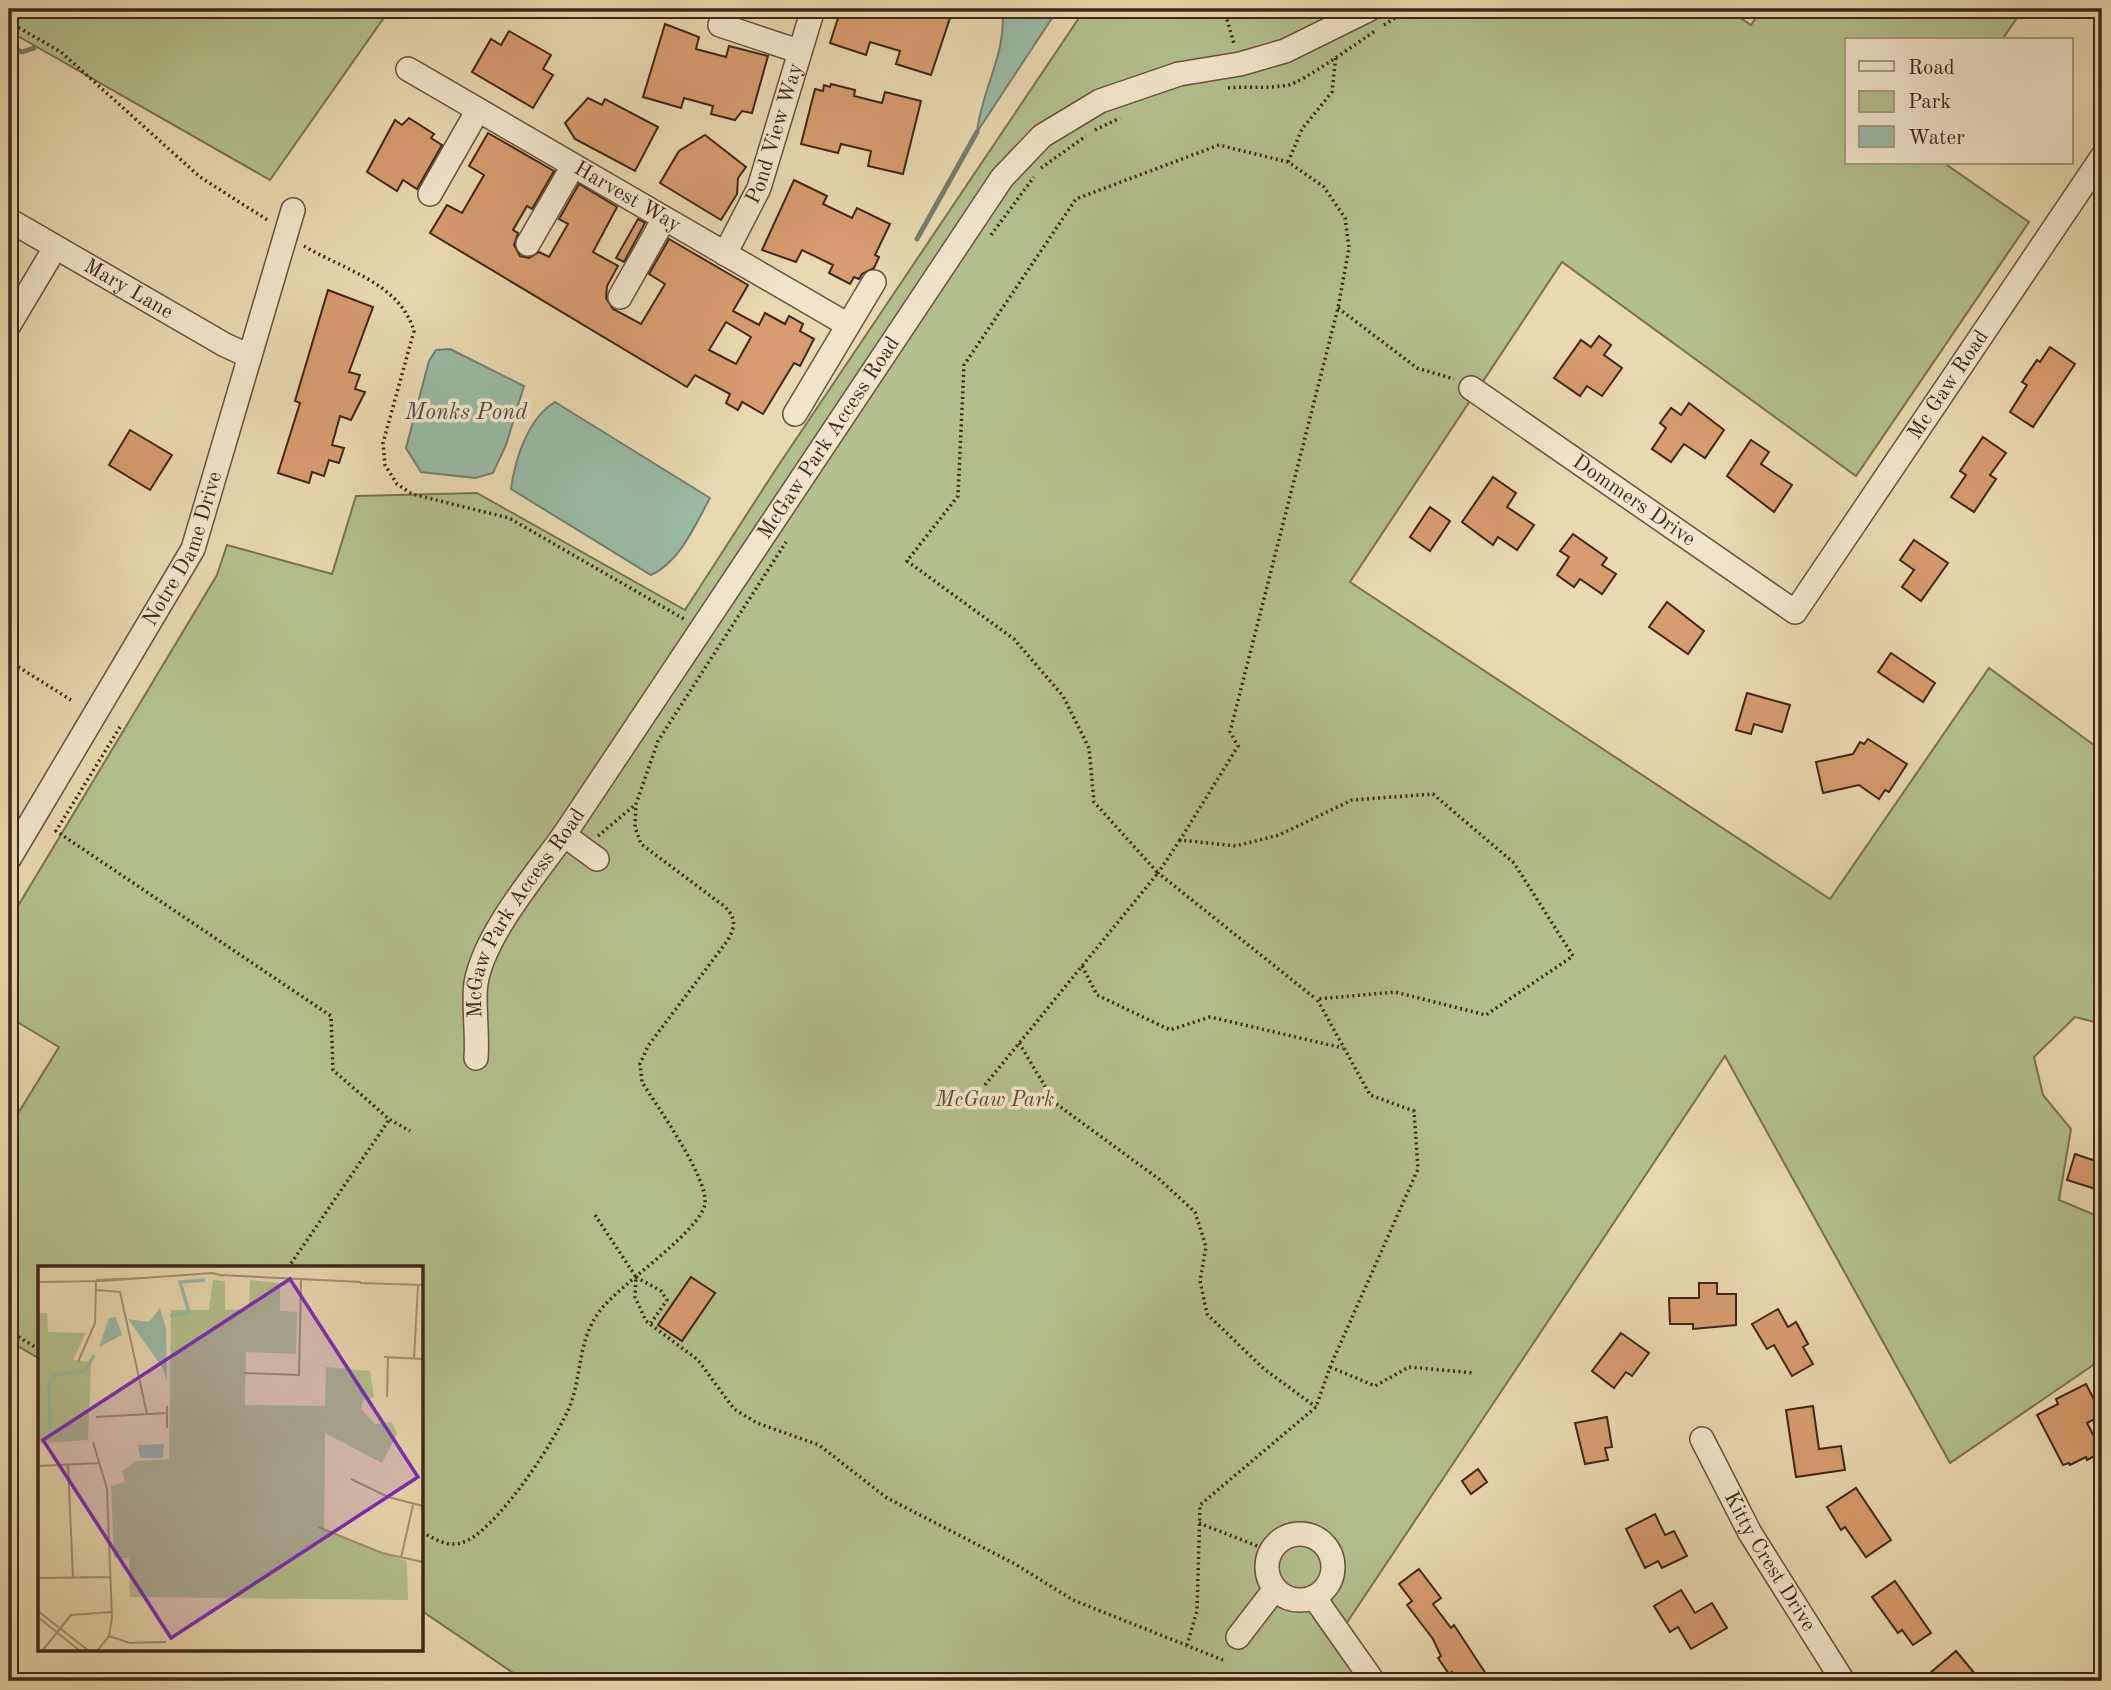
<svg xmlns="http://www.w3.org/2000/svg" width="2111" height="1690" viewBox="0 0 2111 1690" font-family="'Old Standard TT',serif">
<rect width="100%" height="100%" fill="#e9d9b0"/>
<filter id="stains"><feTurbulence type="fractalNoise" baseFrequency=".00286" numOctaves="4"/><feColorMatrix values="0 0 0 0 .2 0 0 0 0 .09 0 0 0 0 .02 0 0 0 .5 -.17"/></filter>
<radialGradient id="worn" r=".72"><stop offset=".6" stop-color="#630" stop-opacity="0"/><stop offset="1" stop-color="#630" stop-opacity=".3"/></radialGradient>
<g fill="#b3c08d" stroke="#7a7353" stroke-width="2">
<polygon points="9,9 390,9 270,180 9,31"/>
<polygon points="1085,9 1727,9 1751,25 1762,9 2023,9 2002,40 1847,40 1847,163 1944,163 2029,222 1856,476 1562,262 1350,582 1830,899 1989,668 2102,751 2102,1024 2075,1017 2034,1057 2043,1095 2071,1129 2059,1200 2102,1218 2102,1359 1950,1463 1725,1056 1334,1642 1360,1681 525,1681 422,1611 422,1268 40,1268 40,1359 9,1341 9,1128 59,1047 9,1017 9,921 217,575 227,545 332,574 356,496 477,493 685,610 776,469"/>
</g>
<g fill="#99bba6" stroke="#757f6e" stroke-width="2">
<path d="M1002,9H1058L977,132C981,91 1008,51 1002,9Z"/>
<polygon points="450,349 524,386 506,445 493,473 475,478 421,472 406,448 429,361 436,350"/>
<path d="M555,402L710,498C695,525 680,562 651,575L511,489C515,459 528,418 555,402Z"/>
</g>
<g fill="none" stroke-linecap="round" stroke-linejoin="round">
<g stroke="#757f6e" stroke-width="5">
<polyline points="9,46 22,52 34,48"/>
<polyline points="917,239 977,132"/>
</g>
</g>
<g fill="#d79c6f" stroke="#402619" stroke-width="2" fill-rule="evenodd">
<polygon points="841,9 953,9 931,75 896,64 900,51 870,42 866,55 830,43"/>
<polygon points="665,24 699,37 696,49 726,57 729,46 768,56 752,113 742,111 735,120 711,114 713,106 684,98 681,108 643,97"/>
<polygon points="509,31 551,55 543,69 553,75 533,108 472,72 491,39 501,45"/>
<polygon points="831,84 855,90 854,96 882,103 885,92 921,101 903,174 868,166 871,151 841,144 838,153 801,144 815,89 823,91 824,85 830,87"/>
<polygon points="588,98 602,105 605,99 658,127 635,171 575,139 565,123"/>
<polygon points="409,118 434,134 431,138 442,145 417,189 403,180 397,191 367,172 395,120 402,125"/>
<path d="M488,133L554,171L532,209L527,206L513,230L518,233L514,245L520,256L529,258L539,252L549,257L568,224L559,219L579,184L617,207L593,252L618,266L607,286L606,298L613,309L641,324L665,284L649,274L669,239L748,285L733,311L759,325L765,313L785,324L789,316L803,324L800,331L814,339L800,366L794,363L763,414L742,402L738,410L726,403L730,394L695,375L687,387L430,233L447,205L462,213L484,175L469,166ZM726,322L751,337L736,364L709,350Z"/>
<polygon points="705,135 746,167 738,178 737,194 721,220 660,183 679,151"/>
<polygon points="794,180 827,196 823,204 852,218 857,208 890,224 875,255 879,257 874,268 862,274 859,279 854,277 850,284 829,273 833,265 802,250 796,262 762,250"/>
<polygon points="638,219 645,223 624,262 616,258"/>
<polygon points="328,290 373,307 349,372 360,375 355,389 365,392 351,420 340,416 332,445 344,448 339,463 329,460 324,476 312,472 309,483 278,473 300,403 295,401"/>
<polygon points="1599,336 1611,345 1604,355 1622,368 1602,396 1587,386 1580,396 1554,378 1581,340 1591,347"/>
<polygon points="2050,347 2075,364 2033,427 2010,412 2027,385 2022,382 2037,360 2040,362"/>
<polygon points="1689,403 1724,430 1705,458 1684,444 1671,462 1652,449 1666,428 1660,423 1671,408 1681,415"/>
<polygon points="130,430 172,455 150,490 109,465"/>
<polygon points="1983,437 2006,453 1990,475 1996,479 1974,512 1951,497 1966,475 1960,471"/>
<polygon points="1751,440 1769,452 1761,464 1792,485 1774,512 1727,476"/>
<polygon points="1493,477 1516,493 1507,507 1534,525 1517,550 1498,537 1493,545 1462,522"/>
<polygon points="1430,507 1450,521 1430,551 1410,537"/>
<polygon points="1573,534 1607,558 1602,565 1616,574 1602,594 1580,579 1574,587 1557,575 1569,557 1560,551"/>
<polygon points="1914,540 1948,563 1921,601 1902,587 1914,570 1900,560"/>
<polygon points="1667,602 1704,631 1688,654 1649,627"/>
<polygon points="1891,653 1935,683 1923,702 1878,672"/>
<polygon points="1747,693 1790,705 1782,732 1754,724 1751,734 1736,730"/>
<polygon points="1868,739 1907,764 1889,792 1885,790 1879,799 1859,785 1823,793 1816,762 1853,754 1860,742 1864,744"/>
<polygon points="2075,1154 2102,1163 2102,1191 2067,1180"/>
<polygon points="691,1277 715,1293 682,1341 658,1325"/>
<polygon points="1699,1283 1717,1283 1717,1294 1736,1294 1736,1325 1693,1329 1693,1324 1670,1324 1669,1298 1699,1298"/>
<polygon points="1778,1309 1788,1327 1796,1322 1808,1344 1803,1347 1813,1364 1792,1376 1774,1345 1767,1349 1752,1324"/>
<polygon points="1621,1333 1649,1353 1632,1376 1626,1372 1614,1388 1592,1371"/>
<polygon points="2086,1384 2102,1415 2087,1423 2102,1452 2087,1460 2086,1457 2070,1465 2069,1463 2063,1465 2037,1415 2058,1404 2056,1399"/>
<polygon points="1813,1406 1819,1449 1841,1446 1845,1470 1796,1477 1786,1410"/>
<polygon points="1607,1417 1612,1447 1605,1448 1608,1460 1585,1464 1575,1423"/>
<polygon points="1478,1469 1487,1482 1471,1494 1462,1481"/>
<polygon points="1856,1488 1891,1540 1866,1557 1845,1527 1841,1530 1827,1507"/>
<polygon points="1655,1514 1665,1535 1674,1531 1687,1556 1662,1568 1658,1561 1645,1568 1626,1529"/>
<polygon points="1419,1569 1441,1598 1433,1604 1451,1628 1454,1625 1486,1674 1475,1681 1458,1681 1452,1672 1449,1674 1438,1658 1441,1656 1433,1639 1407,1605 1412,1601 1399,1584"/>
<polygon points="1895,1581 1931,1633 1913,1645 1902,1630 1898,1633 1872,1597"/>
<polygon points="1681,1590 1695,1613 1712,1603 1727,1628 1691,1649 1678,1627 1670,1632 1654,1606"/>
<polygon points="1956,1651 1981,1681 1938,1681 1930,1673"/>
</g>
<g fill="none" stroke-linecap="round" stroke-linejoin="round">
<g stroke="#6a533f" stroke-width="26">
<g id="minor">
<polyline points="720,25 798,51"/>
<path id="s1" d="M408,69L848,325"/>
<polyline points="430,194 478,110"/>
<path id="s2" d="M9,220L225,345L249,356"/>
<polyline points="528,244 573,166"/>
<path id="s3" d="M725,254L759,188L813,9"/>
<polyline points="620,297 664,219"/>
<polyline points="9,325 55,248"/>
<path id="s4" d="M1471,388L1795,612L2102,157"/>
<polyline points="795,414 874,282"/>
<polyline points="564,835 597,859"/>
<path id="s5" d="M9,859L193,549L293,210"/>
<path id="s6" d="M476,1058C478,1035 473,1003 476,983C484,935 536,874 564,835L1002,178L1042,136L1100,101L1179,74L1240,64L1285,51L1370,9"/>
<path id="s7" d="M1702,1439L1750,1533L1843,1681"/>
<circle cx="1300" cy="1567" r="33"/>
<polyline points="1314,1597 1373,1681"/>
<polyline points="1238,1637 1275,1589"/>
</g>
</g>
<g stroke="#402619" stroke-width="3.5" stroke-dasharray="2 3.5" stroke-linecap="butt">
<polyline points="1224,9 1234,44"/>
<polyline points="2085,9 2102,21"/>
<polyline points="9,22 61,52 200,177 269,221"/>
<polyline points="1384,25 1409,9"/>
<path d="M1228,88C1248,86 1268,89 1288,85C1302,83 1358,42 1375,31"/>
<polyline points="1095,130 1120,118"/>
<polyline points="1288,162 1302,129 1332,92 1336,55"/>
<polyline points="1041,168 1086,136"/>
<polyline points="991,235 1034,177"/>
<path d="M304,246C344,270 400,283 414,331L383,443L385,465L397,484L412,494L509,518L686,620"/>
<polyline points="1338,308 1417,368 1454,379"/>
<polyline points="9,661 71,700"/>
<polyline points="120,727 56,831 331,1016 333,1070 389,1119 410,1131"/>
<polyline points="598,836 635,805"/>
<polyline points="1180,840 1158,873 1316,999"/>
<polyline points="1082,966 1097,995 1170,1030 1210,1017 1343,1048"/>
<polyline points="1019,1043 1055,1103 1159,1179 1195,1212 1206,1247 1200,1281 1207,1314 1264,1369 1316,1407"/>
<polyline points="985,1085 1158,873 1094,802 1089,748 1063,696 1014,639 907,561 958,496 964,365 1076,199 1219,145 1288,162 1324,187 1345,218 1349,248 1338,308 1230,732 1238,746 1180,840 1236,846 1279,835 1352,800 1433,794 1514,863 1573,956 1486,1015 1395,992 1317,999 1370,1095 1414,1111 1418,1169 1330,1367 1316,1407 1200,1505 1197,1611 1187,1645"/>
<polyline points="595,1215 636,1277 635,1297 646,1321 698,1360 734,1409 757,1423 819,1445 887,1498 1015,1564 1073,1600 1223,1660"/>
<polyline points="288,1268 389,1120"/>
<polyline points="636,1277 661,1291 667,1300 651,1323"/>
<polyline points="9,1331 40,1350"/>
<polyline points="1330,1367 1375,1386 1409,1367 1474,1373"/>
<polyline points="1199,1523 1270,1551"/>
<path d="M422,1532C435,1539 446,1547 461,1543C495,1534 559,1436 571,1403C582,1372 578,1341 599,1312C618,1285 702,1231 705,1203C708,1178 657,1106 642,1082L640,1064L648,1046L728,940C736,925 736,918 724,906L641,844L635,827L636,804L658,741L786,542"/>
</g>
<use href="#minor" stroke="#f1e6cc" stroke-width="23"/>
</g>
<g text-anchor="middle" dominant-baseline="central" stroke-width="7" stroke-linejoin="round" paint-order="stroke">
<g font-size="21" fill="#402619" stroke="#f1e6cc">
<text stroke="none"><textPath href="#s3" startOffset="131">Pond View Way</textPath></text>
<text stroke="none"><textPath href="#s1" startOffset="254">Harvest Way</textPath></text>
<text stroke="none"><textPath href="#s2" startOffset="138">Mary Lane</textPath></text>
<text stroke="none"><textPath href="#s4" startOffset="668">Mc Gaw Road</textPath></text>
<text stroke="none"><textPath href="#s6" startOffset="726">McGaw Park Access Road</textPath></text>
<text stroke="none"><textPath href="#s4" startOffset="198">Dommers Drive</textPath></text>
<text stroke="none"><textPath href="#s5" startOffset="357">Notre Dame Drive</textPath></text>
<text stroke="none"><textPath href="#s6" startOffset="159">McGaw Park Access Road</textPath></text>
<text stroke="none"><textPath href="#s7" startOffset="140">Kitty Crest Drive</textPath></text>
</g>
<g font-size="21" font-style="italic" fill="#5d4c36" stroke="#f1e6cc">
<text x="995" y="1100">McGaw Park</text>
</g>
<g font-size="23" font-style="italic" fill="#564b3c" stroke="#f1e6cc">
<text x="466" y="412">Monks Pond</text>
</g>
</g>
<g transform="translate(38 1266)">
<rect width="385" height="385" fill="#e9d9b0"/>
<path d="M175,14L187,15V44L211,43L212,14L242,17V45L259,46L258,88L208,86L207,139L287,140L288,101L332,105L336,131L325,135L323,143L337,158L354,156L359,168L344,197L287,167L286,264L369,295L370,334L92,331L91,292H76L73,220L87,216L84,205L98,195L131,193L133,44H171ZM0,47H9L10,66L48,67L35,94L53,96L50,174L0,177Z" fill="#b3c08d"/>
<path d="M122,42L128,62L129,115L124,101L90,53L111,56ZM78,51L84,69L61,81L71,52ZM126,178L125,192H102L100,179Z" fill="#99bba6"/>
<path fill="none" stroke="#99bba6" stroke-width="3.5" d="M132,50L151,46L142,16L167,14M12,171L11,116L18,109L47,105L56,89"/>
<path fill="none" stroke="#a59174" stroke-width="2" d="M182,9L323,16M105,12L175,7L185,10M0,16L64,15L105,12L58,14M322,17L385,19M58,24L82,26L109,148M346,91L385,93M376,93L380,19M40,96L57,57L58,15M206,107L261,109L263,14M349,131L350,91M129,140V162M58,151L129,147M55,176L69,223L74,352L71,370L59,385M30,199L35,312M0,200L61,197M313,213L350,231L385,240M280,261L344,287L385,296M363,292L375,239M0,312L72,311M0,345L51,385M0,351L42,385M71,370L92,377L128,376M4,385L33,349L74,346"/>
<path fill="#7b2cbf" fill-opacity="0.15" stroke="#7b2cbf" stroke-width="3.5" d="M252,13L380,211L133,372L5,174Z"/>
<rect width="385" height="385" fill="none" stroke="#402619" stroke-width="3.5"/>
</g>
<rect width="2111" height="1690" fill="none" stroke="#e9d9b0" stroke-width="35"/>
<rect x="10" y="10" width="2090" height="1669" fill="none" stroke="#402619" stroke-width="3.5"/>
<rect x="18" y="18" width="2076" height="1655" fill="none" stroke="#402619" stroke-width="2"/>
<rect x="1845" y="38" width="228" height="126" fill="#f1e6cc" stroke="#aa9984" stroke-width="2"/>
<rect x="1859" y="61" width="35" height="10" fill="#f1e6cc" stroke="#aa9984" stroke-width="2"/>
<text x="1908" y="74" font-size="21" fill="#402619">Road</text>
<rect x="1859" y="91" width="35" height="21" fill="#b3c08d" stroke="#aa9984" stroke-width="2"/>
<text x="1908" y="108" font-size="21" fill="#402619">Park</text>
<rect x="1859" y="126" width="35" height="21" fill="#99bba6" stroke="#aa9984" stroke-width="2"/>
<text x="1908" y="144" font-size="21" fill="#402619">Water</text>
<rect width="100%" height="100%" filter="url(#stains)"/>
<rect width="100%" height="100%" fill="url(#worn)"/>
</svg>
